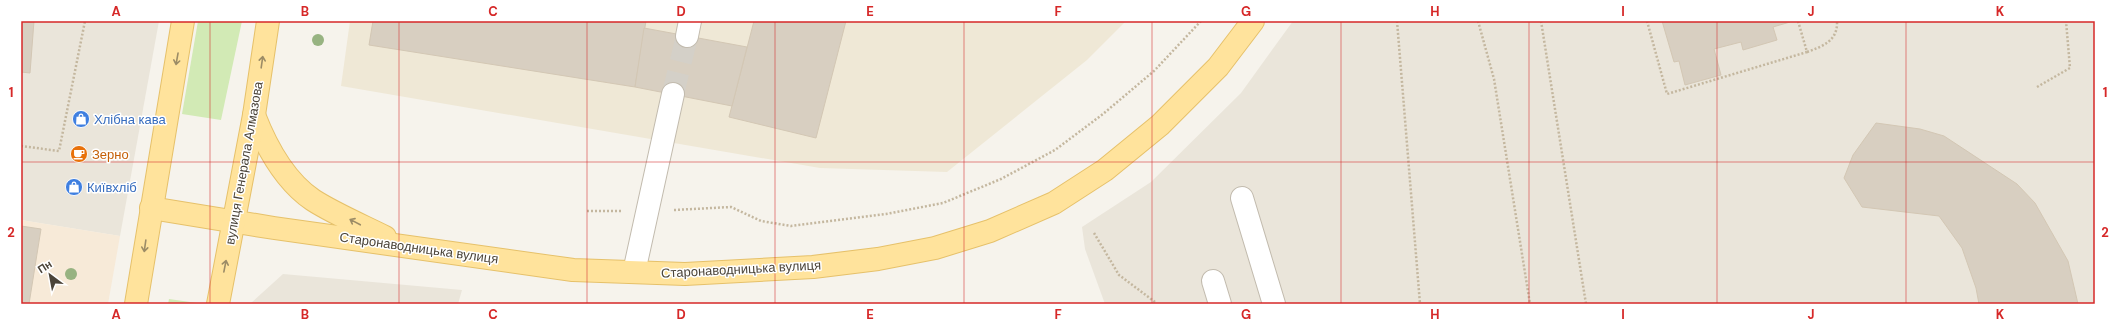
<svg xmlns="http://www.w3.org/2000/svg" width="2116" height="325" viewBox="0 0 2116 325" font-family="'DM Sans',sans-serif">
<rect width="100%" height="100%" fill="#f6f3ec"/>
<g fill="#eae5da">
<polygon points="21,21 159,21 120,236 21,220"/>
<polygon points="1293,21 2095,21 2095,304 1105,304 1085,249 1082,227 1151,182 1241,93"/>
<polygon points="283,274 462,290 458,304 250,304"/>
</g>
<polygon fill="#f7ead8" points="21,220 120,236 108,304 21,304"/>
<polygon fill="#efe8d6" points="350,21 1126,21 1087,60 947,172 820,168 341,86"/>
<g fill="#d2eab5">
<polygon points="198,21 242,21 221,120 182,114"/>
<polygon points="169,299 197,303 168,304"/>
</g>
<g fill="#d8cfc1" stroke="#d3c7b4">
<polygon points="21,21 34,21 30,73 21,72"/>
<polygon points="373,21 646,21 635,87 369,45"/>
<polygon points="754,21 846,21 816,138 729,117"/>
<polygon points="1662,21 1790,21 1790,22 1773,27 1777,40 1743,50 1741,42 1714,49 1721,75 1685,85 1679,61 1674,62"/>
<polygon points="644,28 747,47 732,106 635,87"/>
<polygon points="1876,123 1920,129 1944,136 2017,184 2035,203 2068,261 2078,304 1979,304 1976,288 1962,248 1939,216 1862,207 1844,178 1853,155"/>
<polygon points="21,226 41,229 29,304 21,304"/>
</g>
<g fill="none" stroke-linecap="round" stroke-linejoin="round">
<polyline stroke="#d4d0c8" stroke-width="22" stroke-dasharray="22 11" stroke-linecap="butt" points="673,94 687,36"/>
<g stroke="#c2bbae" stroke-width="24">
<g id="minor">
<polyline points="687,36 690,21"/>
<polyline points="1242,198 1274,304"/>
<polyline points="634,272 673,94"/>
<polyline points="1213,281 1220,304"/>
</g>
</g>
<g stroke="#e6c16a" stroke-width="24">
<g id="major">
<path d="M254,115C266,146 285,181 313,200C333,213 363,226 385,237"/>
<polyline points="151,208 274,228 573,270 685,274 813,267 878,259 935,248 990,231 1054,203 1105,170 1160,125 1218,67 1253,21"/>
<polyline points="136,304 183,21"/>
<polyline points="218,304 254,115 268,21"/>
</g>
</g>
<g stroke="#c4b79f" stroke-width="2.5" stroke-dasharray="2 2" stroke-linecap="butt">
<polyline points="1397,21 1420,304"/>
<polyline points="1478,21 1494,79 1530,304"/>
<polyline points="1541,21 1586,304"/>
<polyline points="1647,21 1667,94 1807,52 1798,21"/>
<path d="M1807,52C1823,46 1838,41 1837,21"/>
<polyline points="2037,87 2070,68 2066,21"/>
<polyline points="21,146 59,151 85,21"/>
<polyline points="674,210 731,207 761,221 791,226 886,214 943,203 1001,179 1055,150 1103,114 1154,71 1201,21"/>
<polyline points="587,211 621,211"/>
<polyline points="1094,233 1119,275 1155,302"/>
</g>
<use href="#minor" stroke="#fff" stroke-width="22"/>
<use href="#major" stroke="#ffe39c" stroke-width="22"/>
</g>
<g fill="#97b381">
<circle cx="318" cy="40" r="6"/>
<circle cx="71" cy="274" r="6"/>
</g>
<defs><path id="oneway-shaft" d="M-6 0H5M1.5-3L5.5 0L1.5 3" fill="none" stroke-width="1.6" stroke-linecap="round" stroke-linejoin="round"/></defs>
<g stroke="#9c8c66">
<use href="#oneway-shaft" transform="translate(177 59) rotate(100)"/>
<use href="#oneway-shaft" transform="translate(262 62) rotate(-82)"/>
<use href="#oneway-shaft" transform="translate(355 222) rotate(-152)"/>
<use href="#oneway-shaft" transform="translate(145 246) rotate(98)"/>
<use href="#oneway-shaft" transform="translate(225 266) rotate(-79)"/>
</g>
<path fill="none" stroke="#d62828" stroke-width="1" stroke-opacity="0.55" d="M210,21V304M399,21V304M587,21V304M775,21V304M964,21V304M1152,21V304M1341,21V304M1529,21V304M1717,21V304M1906,21V304M21,162H2095"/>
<defs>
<g id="shop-disc" transform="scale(0.9)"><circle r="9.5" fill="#3f7fe0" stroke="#fff"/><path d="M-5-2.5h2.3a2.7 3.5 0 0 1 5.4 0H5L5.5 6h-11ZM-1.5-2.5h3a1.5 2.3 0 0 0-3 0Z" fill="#fff"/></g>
<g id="cafe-disc" transform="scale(0.9)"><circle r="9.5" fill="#e8710a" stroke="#fff"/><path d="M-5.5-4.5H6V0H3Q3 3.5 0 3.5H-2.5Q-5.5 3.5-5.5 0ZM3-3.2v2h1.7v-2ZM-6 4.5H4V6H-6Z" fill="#fff"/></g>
</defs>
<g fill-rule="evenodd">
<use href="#shop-disc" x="81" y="119"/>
<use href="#cafe-disc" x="79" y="154"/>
<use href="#shop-disc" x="74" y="187"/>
</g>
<g text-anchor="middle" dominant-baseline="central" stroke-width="3" stroke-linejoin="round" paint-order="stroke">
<g font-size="13" fill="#366cbe" stroke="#fff" text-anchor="start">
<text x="94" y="119">Хлібна кава</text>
<text x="87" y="187">Київхліб</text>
</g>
<g font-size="13" fill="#c56008" stroke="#fff" text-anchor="start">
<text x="92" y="154">Зерно</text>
</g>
<g font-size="13" fill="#4b4439" stroke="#fff">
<text transform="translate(244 163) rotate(-80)">вулиця Генерала Алмазова</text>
<text transform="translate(419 248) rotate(8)">Старонаводницька вулиця</text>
<text transform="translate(741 269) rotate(-3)">Старонаводницька вулиця</text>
</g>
</g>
<rect width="2116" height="325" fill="none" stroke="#ffffff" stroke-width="44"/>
<g transform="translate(50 275) rotate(328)" stroke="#ffffff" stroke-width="3" paint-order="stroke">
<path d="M0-3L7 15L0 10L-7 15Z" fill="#4b4439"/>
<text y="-6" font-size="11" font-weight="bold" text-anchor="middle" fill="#4b4439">Пн</text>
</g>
<rect x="22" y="22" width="2072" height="281" fill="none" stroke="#d62828" stroke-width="1.5"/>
<g font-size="13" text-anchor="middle" font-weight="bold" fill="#d62828">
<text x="116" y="16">A</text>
<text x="305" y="16">B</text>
<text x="493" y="16">C</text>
<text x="681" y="16">D</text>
<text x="870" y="16">E</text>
<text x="1058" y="16">F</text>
<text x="1246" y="16">G</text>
<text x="1435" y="16">H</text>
<text x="1623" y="16">I</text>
<text x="1811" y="16">J</text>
<text x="2000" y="16">K</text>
<text x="11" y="97">1</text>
<text x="2105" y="97">1</text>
<text x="11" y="237">2</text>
<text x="2105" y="237">2</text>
<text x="116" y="319">A</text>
<text x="305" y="319">B</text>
<text x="493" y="319">C</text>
<text x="681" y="319">D</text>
<text x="870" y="319">E</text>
<text x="1058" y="319">F</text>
<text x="1246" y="319">G</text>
<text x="1435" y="319">H</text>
<text x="1623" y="319">I</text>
<text x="1811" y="319">J</text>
<text x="2000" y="319">K</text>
</g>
</svg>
